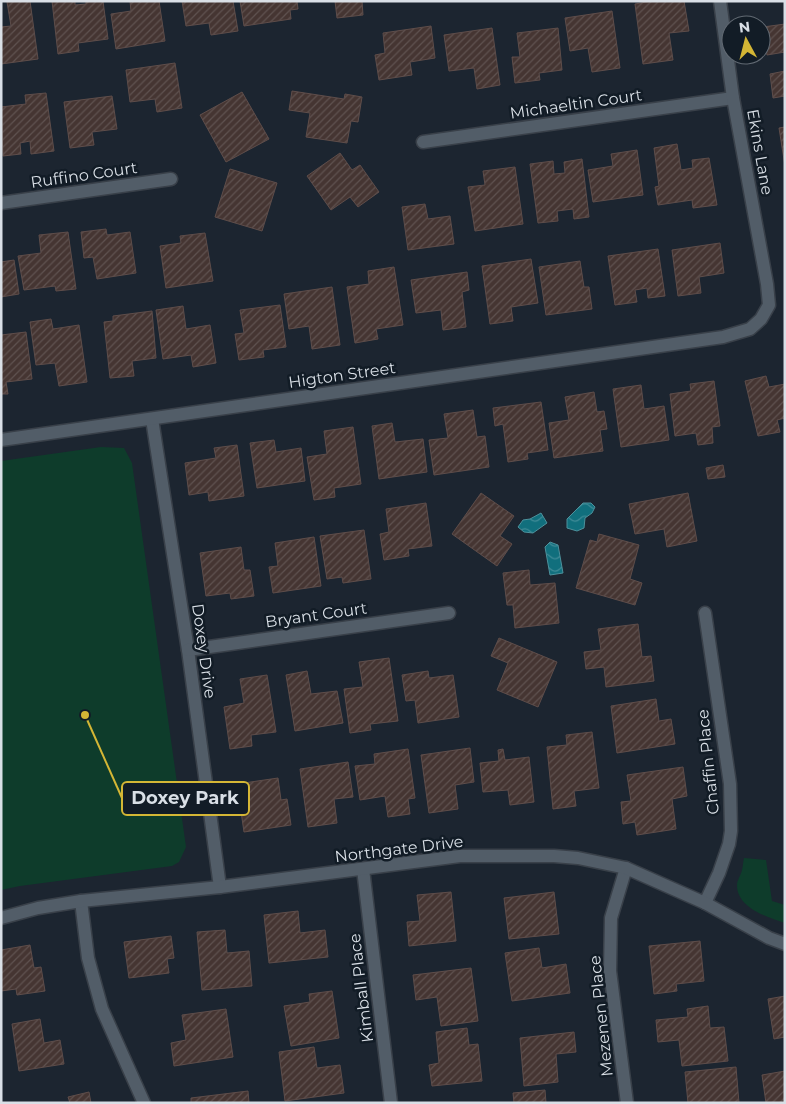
<svg xmlns="http://www.w3.org/2000/svg" width="786" height="1104" viewBox="0 0 786 1104" font-family="Montserrat,sans-serif">
<defs>
<pattern id="water-waves" width="16" height="10" patternUnits="userSpaceOnUse" patternTransform="scale(1.25)"><rect width="16" height="10" fill="#116f7d"/><path d="M0 5q4-4 8 0t8 0" fill="none" stroke="#3e8a96"/></pattern>
<pattern id="building-hatch" width="6" height="6" patternUnits="userSpaceOnUse" patternTransform="scale(1.25)"><rect width="6" height="6" fill="#453532"/><path d="M-1 1l2-2M0 6l6-6M5 7l2-2" fill="none" stroke="#5f5250"/></pattern>
</defs>
<rect width="100%" height="100%" fill="#1c2530"/>
<g fill="#0e3c2b">
<polygon points="101,447 124,448 132,463 186,847 179,862 172,866 20,886 1,890 1,461"/>
<path d="M744,858L766,860L772,901L785,905V923C767,917 737,908 737,885C737,880 741,875 742,870C743,866 743,862 744,858Z"/>
</g>
<g fill="url(#water-waves)" stroke="#4d919c">
<polygon points="583,503 591,503 595,507 592,513 585,518 584,528 577,531 567,528 567,519"/>
<polygon points="541,513 547,523 533,533 524,532 518,527 523,520 530,519"/>
<polygon points="550,542 558,545 563,573 550,575 545,547"/>
</g>
<g fill="url(#building-hatch)" stroke="#5e4d4a">
<polygon points="30,1 38,59 1,64 1,27 11,26 7,2"/>
<polygon points="52,1 75,1 75,5 86,4 86,1 103,1 108,39 78,43 79,51 58,54"/>
<polygon points="130,1 159,1 165,41 116,49 111,14 131,11"/>
<polygon points="182,1 233,1 238,31 211,35 209,23 186,26"/>
<polygon points="240,1 297,1 298,9 290,10 291,19 244,26"/>
<polygon points="335,1 362,1 363,15 337,18"/>
<polygon points="652,1 684,1 689,31 669,33 673,60 643,64 635,4"/>
<polygon points="612,11 620,68 592,72 588,48 570,51 565,18"/>
<polygon points="785,24 785,52 767,55 763,27"/>
<polygon points="431,26 435,58 410,62 412,75 379,80 375,55 385,53 383,33"/>
<polygon points="492,28 500,85 477,89 474,68 449,71 444,35"/>
<polygon points="558,28 562,70 539,73 540,80 515,83 512,57 520,57 517,33"/>
<polygon points="175,63 182,108 157,112 155,99 130,102 126,70"/>
<polygon points="785,71 785,96 773,98 770,74"/>
<polygon points="292,91 344,99 345,94 362,97 358,122 351,121 347,143 306,137 310,113 289,110"/>
<polygon points="242,92 269,139 226,162 200,115"/>
<polygon points="46,93 54,151 31,154 30,141 20,143 21,154 3,156 1,107 26,104 25,95"/>
<polygon points="112,96 117,129 92,132 94,145 70,148 64,102"/>
<polygon points="785,127 785,166 779,128"/>
<polygon points="677,144 681,170 693,168 692,160 709,158 717,205 693,208 692,200 658,205 655,187 659,186 654,148"/>
<polygon points="637,150 643,195 593,202 588,170 613,166 611,154"/>
<polygon points="340,153 352,170 360,165 379,192 358,207 350,197 331,210 307,176"/>
<polygon points="582,159 589,217 574,219 573,209 557,211 558,221 538,223 530,164 553,161 554,174 565,173 564,162"/>
<polygon points="515,167 523,224 475,231 468,187 485,185 483,171"/>
<polygon points="230,169 277,183 262,231 215,217"/>
<polygon points="425,204 428,219 450,216 454,244 408,250 402,207"/>
<polygon points="106,229 107,235 130,232 136,273 97,279 93,257 84,258 81,232"/>
<polygon points="68,232 76,289 56,291 55,286 24,290 18,256 41,253 39,235"/>
<polygon points="205,233 213,281 166,288 160,246 181,243 180,236"/>
<polygon points="720,243 724,273 699,277 701,293 678,296 672,250"/>
<polygon points="658,249 665,296 648,298 647,288 635,290 637,302 615,305 608,256"/>
<polygon points="531,259 538,303 511,307 513,321 490,324 482,266"/>
<polygon points="14,260 19,294 1,297 1,262"/>
<polygon points="580,261 584,287 589,287 592,309 546,315 539,267"/>
<polygon points="394,267 403,325 376,329 378,339 355,343 347,287 369,284 368,271"/>
<polygon points="467,272 469,290 462,292 466,327 443,330 441,310 416,313 411,280"/>
<polygon points="332,287 340,345 312,349 309,326 289,329 284,294"/>
<polygon points="280,305 286,347 263,350 264,357 239,360 235,334 244,333 240,310"/>
<polygon points="183,306 186,329 210,325 216,363 193,367 191,355 163,359 156,310"/>
<polygon points="152,311 156,358 132,361 134,376 110,378 104,322 113,321 113,316"/>
<polygon points="51,319 53,329 79,325 87,382 59,386 55,363 36,365 30,322"/>
<polygon points="26,332 32,379 6,382 8,394 1,394 1,335"/>
<polygon points="766,376 769,387 785,384 785,418 777,420 780,432 758,436 745,381"/>
<polygon points="714,381 720,426 712,427 713,443 698,445 696,433 675,436 670,394 691,391 690,384"/>
<polygon points="641,385 644,409 664,406 669,440 621,447 613,389"/>
<polygon points="594,392 597,412 604,411 607,429 600,430 603,451 554,458 549,423 569,420 565,397"/>
<polygon points="541,402 548,450 527,453 528,459 508,462 503,424 495,426 493,408"/>
<polygon points="473,410 477,437 485,436 489,467 434,475 429,440 448,438 444,414"/>
<polygon points="392,423 395,442 423,439 427,472 379,479 372,426"/>
<polygon points="353,427 361,484 334,488 335,497 314,500 307,457 327,454 324,431"/>
<polygon points="274,440 276,452 301,448 305,481 257,488 250,443"/>
<polygon points="237,445 244,496 209,501 208,492 189,495 185,463 216,458 214,448"/>
<polygon points="723,465 725,477 708,479 706,468"/>
<polygon points="481,493 514,516 500,536 512,544 497,566 452,534"/>
<polygon points="688,493 697,541 667,547 664,529 635,534 629,504"/>
<polygon points="426,503 432,546 408,549 409,556 384,560 380,534 389,532 386,509"/>
<polygon points="364,530 371,579 343,583 342,577 327,579 320,536"/>
<polygon points="599,534 639,545 630,579 642,583 635,605 576,588 590,540 597,542"/>
<polygon points="314,537 321,586 273,593 269,567 278,566 275,543"/>
<polygon points="241,547 244,570 250,570 254,596 231,599 230,593 206,596 200,553"/>
<polygon points="529,570 530,585 555,583 559,623 515,628 513,605 507,605 503,573"/>
<polygon points="638,624 642,657 651,656 654,681 606,687 604,667 586,669 584,652 601,650 598,629"/>
<polygon points="499,638 557,662 538,707 497,690 508,663 491,656"/>
<polygon points="389,658 398,721 370,724 371,730 350,733 344,689 363,687 359,662"/>
<polygon points="307,671 311,694 337,691 343,723 295,731 286,675"/>
<polygon points="428,671 429,678 453,675 459,717 418,723 415,700 406,701 402,675"/>
<polygon points="267,675 276,732 251,735 252,746 230,749 224,707 244,703 240,679"/>
<polygon points="656,699 659,721 671,719 675,744 617,753 611,706"/>
<polygon points="592,732 599,788 574,791 576,806 553,809 547,747 567,745 566,735"/>
<polygon points="470,748 474,782 455,785 458,809 429,813 421,755"/>
<polygon points="408,749 415,798 408,799 410,814 388,817 385,796 360,800 355,766 375,764 374,754"/>
<polygon points="503,749 505,760 529,757 534,802 510,805 508,790 483,792 480,763 499,761 498,750"/>
<polygon points="348,762 353,797 334,799 337,823 308,827 300,769"/>
<polygon points="683,767 687,796 672,799 676,829 637,835 635,822 623,824 621,802 631,801 627,775"/>
<polygon points="278,778 281,800 287,799 291,825 244,832 237,784"/>
<polygon points="451,892 456,941 409,946 407,922 420,921 417,895"/>
<polygon points="554,892 559,934 509,939 504,898"/>
<polygon points="298,911 300,933 325,930 328,957 269,963 264,915"/>
<polygon points="225,930 227,953 249,951 252,986 202,990 197,932"/>
<polygon points="171,936 174,958 167,959 169,973 129,978 124,942"/>
<polygon points="700,941 704,981 676,984 677,991 654,994 649,946"/>
<polygon points="30,945 34,968 41,967 45,991 17,995 16,989 1,991 1,950"/>
<polygon points="539,948 542,968 566,964 570,993 512,1001 505,953"/>
<polygon points="471,968 478,1021 441,1026 437,997 416,1000 413,975"/>
<polygon points="332,991 339,1038 291,1046 284,1006 310,1002 309,994"/>
<polygon points="785,996 785,1037 774,1039 768,999"/>
<polygon points="708,1006 710,1028 724,1027 728,1061 682,1066 679,1040 658,1042 656,1020 688,1017 687,1009"/>
<polygon points="226,1009 233,1057 174,1066 171,1043 186,1040 182,1015"/>
<polygon points="40,1019 44,1043 60,1040 64,1064 19,1071 12,1024"/>
<polygon points="467,1028 469,1045 478,1044 482,1081 432,1086 429,1065 439,1063 436,1032"/>
<polygon points="574,1032 576,1052 556,1054 558,1082 524,1086 520,1038"/>
<polygon points="314,1047 317,1068 340,1065 344,1093 285,1101 279,1052"/>
<polygon points="736,1067 739,1103 688,1103 685,1072"/>
<polygon points="785,1071 785,1103 766,1103 762,1075"/>
<polygon points="545,1090 546,1103 514,1103 513,1093"/>
<polygon points="248,1091 249,1103 191,1103 191,1098"/>
<polygon points="89,1092 91,1103 70,1103 68,1097"/>
</g>
<g fill="none" stroke-linecap="round" stroke-linejoin="round">
<g stroke="#394049" stroke-width="15">
<g id="street">
<polyline points="423,142 733,98"/>
<polyline points="1,203 171,179"/>
<polyline points="152,419 188,650 220,887"/>
<polyline points="1,440 723,337 750,329 761,319 769,305 767,284 733,98 720,1"/>
<polyline points="705,613 730,784 731,831 729,844 719,873 705,903"/>
<polyline points="188,650 449,613"/>
<polyline points="626,868 611,918 610,971 627,1103"/>
<polyline points="363,869 391,1103"/>
<polyline points="81,901 88,958 102,1009 144,1103"/>
</g>
</g>
<g stroke="#394049" stroke-width="15">
<polyline id="secondary" points="1,918 38,908 81,901 220,887 460,856 554,856 578,858 626,868 705,903 769,938 785,944"/>
</g>
<use href="#street" stroke="#525d68" stroke-width="12"/>
<use href="#secondary" stroke="#525d68" stroke-width="12"/>
</g>
<g text-anchor="middle" dominant-baseline="central" stroke-width="5" stroke-linejoin="round" paint-order="stroke">
<g font-size="16" fill="#d9dfe6" stroke="#121c26">
<text transform="translate(576 104) rotate(-8)">Michaeltin Court</text>
<text transform="translate(760 152) rotate(80)">Ekins Lane</text>
<text transform="translate(84 175) rotate(-8)">Ruffino Court</text>
<text transform="translate(342 375) rotate(-8)">Higton Street</text>
<text transform="translate(316 615) rotate(-8)">Bryant Court</text>
<text transform="translate(204 651) rotate(82)">Doxey Drive</text>
<text transform="translate(708 762) rotate(-96)">Chaffin Place</text>
<text transform="translate(399 849) rotate(-7)">Northgate Drive</text>
<text transform="translate(361 988) rotate(-97)">Kimball Place</text>
<text transform="translate(601 1016) rotate(-96)">Mezenen Place</text>
</g>
</g>
<path fill="none" stroke="#d4b635" stroke-width="2" d="M85 715L122 798"/>
<circle fill="#d4b635" stroke="#121c26" stroke-width="2" cx="85" cy="715" r="5"/>
<rect fill="#121c26" stroke="#d4b635" stroke-width="2" x="122" y="782" width="127" height="33" rx="5"/>
<g font-size="18" text-anchor="middle" font-weight="bold" fill="#d9dfe6">
<text x="185" y="804">Doxey Park</text>
</g>
<rect width="786" height="1104" fill="none" stroke="#d9dfe6" stroke-width="5"/>
<g transform="translate(746 40) rotate(353)"><circle r="24" fill="#121c26" stroke="#626a73"/>
<path d="M0-4L9 19L0 12L-9 19Z" fill="#d4b635"/>
<text y="-8" font-size="14" font-weight="bold" text-anchor="middle" fill="#d9dfe6">N</text>
</g>
</svg>
